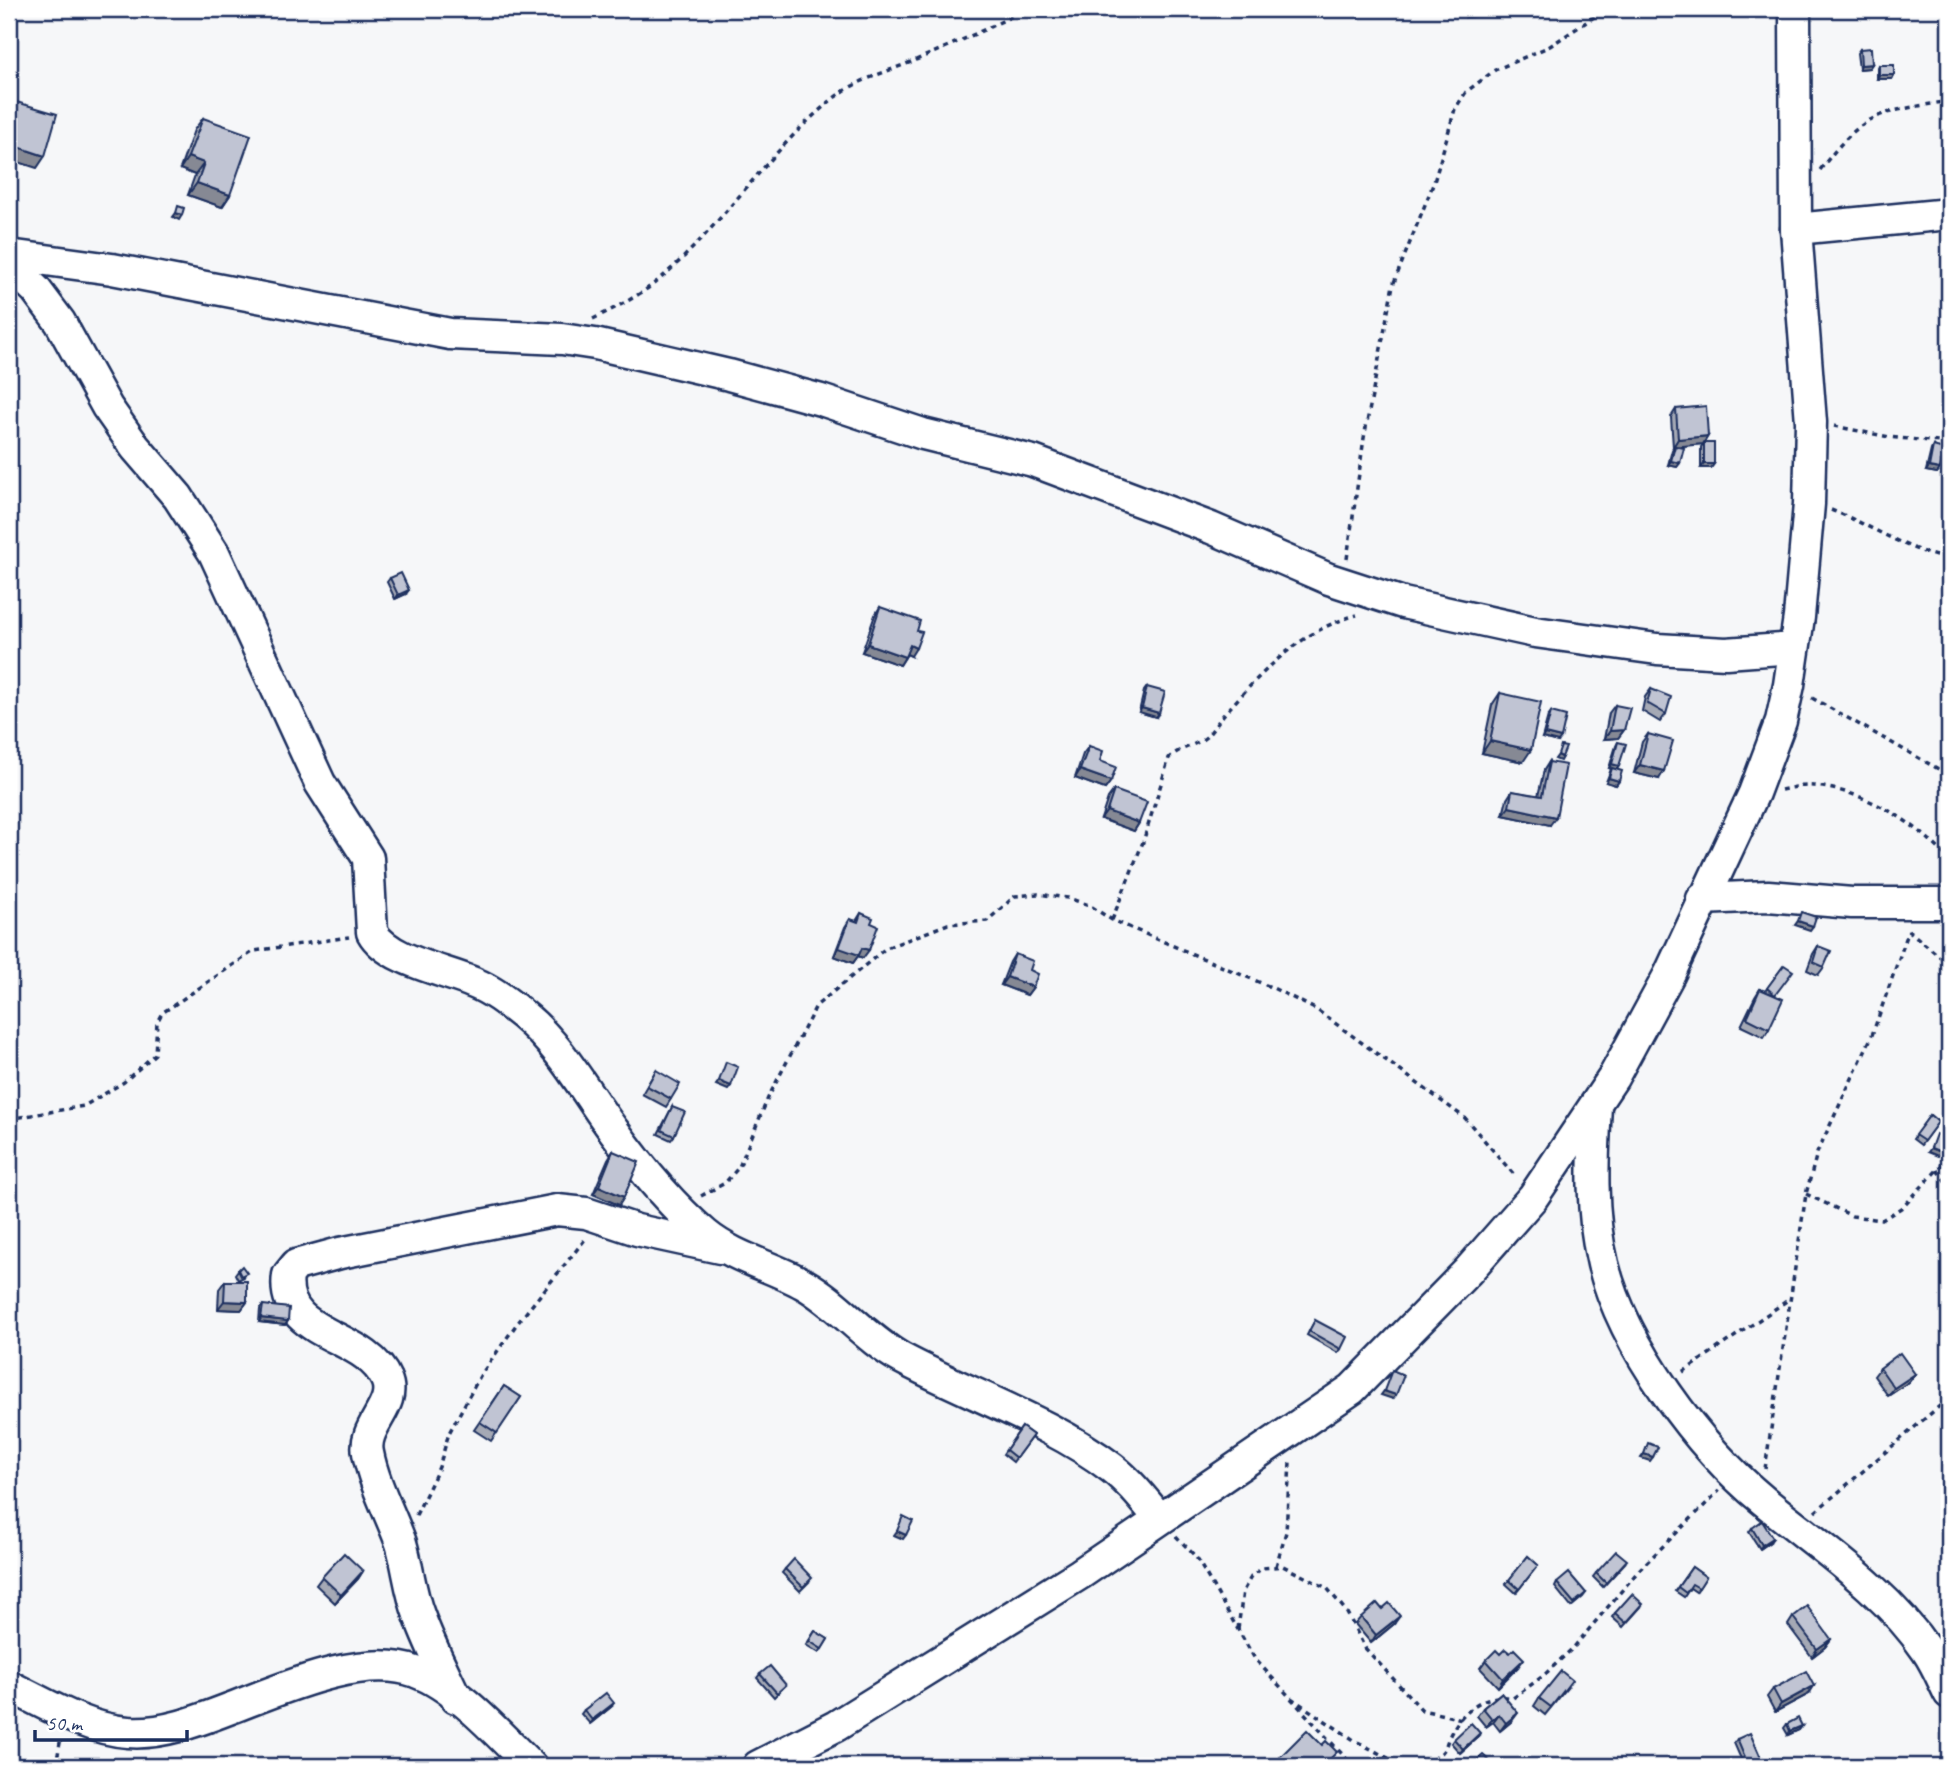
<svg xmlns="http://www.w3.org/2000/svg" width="1958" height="1775" viewBox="0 0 1958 1775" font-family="Caveat,sans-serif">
<rect width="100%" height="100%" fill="#f6f7f9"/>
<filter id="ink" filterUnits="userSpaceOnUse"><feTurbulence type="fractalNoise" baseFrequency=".0143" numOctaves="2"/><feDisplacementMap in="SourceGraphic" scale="14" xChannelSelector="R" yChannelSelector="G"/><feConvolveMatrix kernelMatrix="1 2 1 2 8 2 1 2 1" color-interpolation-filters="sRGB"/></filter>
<g filter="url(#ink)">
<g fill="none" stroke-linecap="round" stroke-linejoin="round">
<g stroke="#1b2f5e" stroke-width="35">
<g id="minor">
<polyline points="1796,229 1949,214"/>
<polyline points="9,255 112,269 450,334 562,339 595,344 729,375 821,400 923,434 1033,461 1211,528 1329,579 1403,603 1535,632 1657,649 1726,653 1794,648"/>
<path d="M9,264L36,290L60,322L107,407L135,447L178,497L214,553L320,783L368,858L372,932C388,961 445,970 474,983C492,990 508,1003 523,1015C561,1046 585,1092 614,1131C640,1167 671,1205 705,1234C734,1258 772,1266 804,1284C839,1304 865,1338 901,1358C968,1394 1052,1422 1112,1468C1130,1482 1144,1500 1159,1518"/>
<polyline points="1702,899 1768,896 1852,903 1949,903"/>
<path d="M1596,1106C1593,1158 1590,1212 1603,1264C1624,1347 1698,1447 1764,1501C1820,1547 1886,1590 1927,1651C1936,1664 1942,1679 1949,1693"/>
<path d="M9,1686C46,1704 86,1729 128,1732C162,1735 200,1720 231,1708C281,1689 363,1652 416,1672C456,1686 501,1737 531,1766"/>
<path d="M456,1698C443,1670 429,1643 419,1615C410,1592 408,1566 401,1543C390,1513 374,1484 368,1453C362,1426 398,1405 386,1379C366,1332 279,1338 288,1275L296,1265L340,1253L557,1210L586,1213L637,1230L720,1248"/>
<polyline points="758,1766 836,1726 1080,1574 1352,1389 1468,1271 1533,1197 1613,1078 1669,975 1754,793 1781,721 1789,685 1799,617 1809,504 1811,422 1796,229 1795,9"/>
</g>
</g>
<g stroke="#1b2f5e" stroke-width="3.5" stroke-dasharray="5 5" stroke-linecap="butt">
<path d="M1820,170C1865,110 1879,113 1949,101"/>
<path d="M593,319C617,307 641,295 661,278C724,224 769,150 834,98C857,80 884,73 911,62C950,46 989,28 1026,9"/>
<polyline points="1834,426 1889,437 1949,443"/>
<path d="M1831,510C1871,525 1907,551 1949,559"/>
<polyline points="1347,559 1364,438 1393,285 1434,182 1455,109 1466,92 1495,70 1550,46 1606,9"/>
<polyline points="1812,698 1949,775"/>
<path d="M1781,790C1791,788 1803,785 1813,786C1864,790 1917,822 1949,860"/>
<path d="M1112,920L1143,842L1169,758C1180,747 1194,747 1206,737C1214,729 1219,719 1227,711C1264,670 1301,630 1357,615"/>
<polyline points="1908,930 1949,964"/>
<polyline points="9,1119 84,1106 124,1082 155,1054 157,1022 162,1013 254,951 349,937"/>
<polyline points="1937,1170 1949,1186"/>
<polyline points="1806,1194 1852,1216 1882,1220 1904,1206 1949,1157"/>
<polyline points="701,1196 725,1183 739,1167 768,1098 816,1006 886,948 948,924 987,921 1015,896 1038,894 1068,898 1089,905 1112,920 1273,988 1317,1010 1465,1118 1516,1177"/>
<polyline points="1683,1372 1788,1300"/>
<polyline points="1765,1469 1806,1194 1817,1153 1871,1038 1909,930"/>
<polyline points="1815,1512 1949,1398"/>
<polyline points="416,1515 439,1467 449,1433 480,1376 516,1325 587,1237"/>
<polyline points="1176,1536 1196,1557 1255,1659 1353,1766"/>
<polyline points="1276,1566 1286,1532 1290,1462"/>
<polyline points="1238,1629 1243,1591 1251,1577 1262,1568 1283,1566 1327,1588 1346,1611 1365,1648 1422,1710 1462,1719"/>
<polyline points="1291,1698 1354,1740 1403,1766"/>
<polyline points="56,1766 61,1737"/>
<path d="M1414,1766C1422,1764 1432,1761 1439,1755C1446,1750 1446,1744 1449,1737C1462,1710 1484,1692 1513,1698L1543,1676L1574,1647L1640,1569L1719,1491"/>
</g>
<use href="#minor" stroke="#fff" stroke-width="30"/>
</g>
<g fill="#a5a9b5" stroke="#1b2f5e" stroke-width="2">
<polygon points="1456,9 1488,9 1484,15 1466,17 1465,10 1457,11"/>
<polygon points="1860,49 1872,64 1869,68 1859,69 1857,53"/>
<polygon points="1879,65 1894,75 1892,79 1877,79 1877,69"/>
<polygon points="203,118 230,195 222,207 188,195 195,175 180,169 194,130"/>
<polygon points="1676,409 1708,436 1703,444 1678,446 1680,463 1677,467 1668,465 1672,450 1674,447 1673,447 1671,417"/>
<polygon points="1704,443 1714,464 1711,468 1701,468 1701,447"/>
<polygon points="1933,446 1940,469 1937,473 1926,471 1931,450"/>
<polygon points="390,578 406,594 395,599 387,582"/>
<polygon points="880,607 911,656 907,654 900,665 862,652 875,615"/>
<polygon points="1147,687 1156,717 1139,712 1144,691"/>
<polygon points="1651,689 1666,714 1660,722 1642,711 1645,697"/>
<polygon points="1500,693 1523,762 1482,753 1492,705"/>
<polygon points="1615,705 1624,730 1618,738 1604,739 1609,713"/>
<polygon points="1551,712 1558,742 1542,738 1548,716"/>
<polygon points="1648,734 1659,779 1634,773 1642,742"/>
<polygon points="1618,742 1619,766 1617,769 1619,781 1616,785 1606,782 1611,769 1609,768 1616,746"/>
<polygon points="1089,746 1100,761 1111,781 1105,789 1075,778 1083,754"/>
<polygon points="1549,762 1550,825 1503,815 1507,799 1512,791 1538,796 1544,770"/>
<polygon points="1114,790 1139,823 1134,831 1101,819 1108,798"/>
<polygon points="861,913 871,923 863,958 858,956 853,963 834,956 845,927 850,919 856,921"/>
<polygon points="1818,946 1824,967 1818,975 1807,970 1813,954"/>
<polygon points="1015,954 1030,970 1033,987 1027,995 1001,985 1010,962"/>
<polygon points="1784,965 1775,995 1769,1029 1764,1037 1741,1026 1755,997 1760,989 1765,991"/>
<polygon points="656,1070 671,1099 666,1107 642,1094"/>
<polygon points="672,1107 674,1136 671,1140 658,1134"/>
<polygon points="1930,1115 1938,1122 1921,1145 1913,1139"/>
<polygon points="613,1151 624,1197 619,1205 593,1194 608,1159"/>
<polygon points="238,1270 244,1277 238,1280 235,1274"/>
<polygon points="225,1281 247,1302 241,1310 218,1309 219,1289"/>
<polygon points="263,1305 288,1321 285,1325 259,1322 260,1309"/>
<polygon points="1315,1320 1341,1349 1338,1353 1307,1335"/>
<polygon points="1880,1368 1915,1374 1909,1382 1888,1396 1874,1376"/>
<polygon points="504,1386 521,1397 491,1441 474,1430"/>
<polygon points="1022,1427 1033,1435 1013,1462 1003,1454"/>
<polygon points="1752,1528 1770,1542 1760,1549 1749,1532"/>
<polygon points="1528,1556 1538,1565 1516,1593 1506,1584"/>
<polygon points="1624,1564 1603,1587 1593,1577 1596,1573"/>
<polygon points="1692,1567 1706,1577 1696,1592 1690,1588 1684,1597 1675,1591"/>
<polygon points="785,1569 809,1582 800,1591 782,1573"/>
<polygon points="363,1571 358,1579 335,1603 316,1585 322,1577"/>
<polygon points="1557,1583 1586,1593 1583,1597 1571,1607 1555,1587"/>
<polygon points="1640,1608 1623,1627 1612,1617 1615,1613"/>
<polygon points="1361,1617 1394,1624 1371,1643 1355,1624"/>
<polygon points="1793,1617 1831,1639 1825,1647 1812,1657 1788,1625"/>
<polygon points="815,1631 828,1639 819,1653 806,1645"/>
<polygon points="1500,1654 1518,1667 1498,1687 1480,1668 1486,1660"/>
<polygon points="760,1674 786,1685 774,1697 757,1678"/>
<polygon points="1567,1688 1545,1715 1534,1706 1539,1698"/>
<polygon points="1773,1689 1809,1694 1775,1712 1767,1697"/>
<polygon points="1501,1693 1512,1721 1500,1731 1493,1722 1486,1727 1477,1716 1483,1708"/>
<polygon points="611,1707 590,1724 581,1714 584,1710"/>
<polygon points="1787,1724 1802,1726 1799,1730 1788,1735 1784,1728"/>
<polygon points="1478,1737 1460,1753 1451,1743 1454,1739"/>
<polygon points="1737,1739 1758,1762 1747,1766 1744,1766 1734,1743"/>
<polygon points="1280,1757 1328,1765 1330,1766 1273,1766"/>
</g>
<g fill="#868994" stroke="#1b2f5e" stroke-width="2">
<polygon points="1458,9 1466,9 1465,10 1457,11"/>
<polygon points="1471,9 1488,9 1484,15 1466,17"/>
<polygon points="1872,64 1869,68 1859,69 1861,65"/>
<polygon points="1879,75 1894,75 1892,79 1877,79"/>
<polygon points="9,144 45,156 37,168 9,159"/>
<polygon points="188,157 204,163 195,175 180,169"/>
<polygon points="197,183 230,195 222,207 188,195"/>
<polygon points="176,213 182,215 179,220 173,217"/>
<polygon points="1708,436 1703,444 1673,447 1678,439"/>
<polygon points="1671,461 1680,463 1677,467 1668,465"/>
<polygon points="1704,464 1714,464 1711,468 1701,468"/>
<polygon points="1929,467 1940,469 1937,473 1926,471"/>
<polygon points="409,590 406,594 395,599 398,595"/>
<polygon points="868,644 905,657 900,665 862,652"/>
<polygon points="910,645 916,648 911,656 904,653"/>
<polygon points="1142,708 1159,713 1156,717 1139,712"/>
<polygon points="1624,730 1618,738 1604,739 1610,731"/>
<polygon points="1545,734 1561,738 1558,742 1542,738"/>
<polygon points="1490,741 1531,750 1523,762 1482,753"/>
<polygon points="1558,755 1562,757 1560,761 1555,759"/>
<polygon points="1612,764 1619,766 1616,770 1609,768"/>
<polygon points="1640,765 1664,771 1659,779 1634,773"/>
<polygon points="1080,770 1111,781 1105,789 1075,778"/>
<polygon points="1609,778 1619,781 1616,785 1606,782"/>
<polygon points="1509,807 1556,817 1550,825 1503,815"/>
<polygon points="1107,811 1139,823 1134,831 1101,819"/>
<polygon points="1798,921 1813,926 1810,930 1795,925"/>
<polygon points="839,948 862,948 869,950 863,958 858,956 853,963 834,956"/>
<polygon points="1007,977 1033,987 1027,995 1001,985"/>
<polygon points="719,1081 731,1086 728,1090 716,1085"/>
<polygon points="1931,1148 1941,1152 1938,1156 1928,1152"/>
<polygon points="599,1186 624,1197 619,1205 593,1194"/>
<polygon points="224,1301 247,1302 241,1310 218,1309"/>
<polygon points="261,1318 288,1321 285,1325 259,1322"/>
<polygon points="1915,1374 1909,1382 1888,1396 1894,1388"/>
<polygon points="1384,1391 1396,1395 1393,1399 1381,1395"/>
<polygon points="1644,1454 1653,1457 1650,1461 1641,1458"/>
<polygon points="897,1531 906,1535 903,1539 894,1535"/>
<polygon points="1773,1538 1770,1542 1760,1549 1762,1545"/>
<polygon points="363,1571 358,1579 335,1603 341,1595"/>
<polygon points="1400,1616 1394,1624 1371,1643 1376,1635"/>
<polygon points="1831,1639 1825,1647 1812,1657 1817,1649"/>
<polygon points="1524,1659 1518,1667 1498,1687 1503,1679"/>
<polygon points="1814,1686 1809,1694 1775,1712 1781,1704"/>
<polygon points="614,1703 611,1707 590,1724 592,1720"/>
<polygon points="1518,1713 1512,1721 1500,1731 1506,1723"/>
<polygon points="1499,1714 1493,1722 1486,1727 1492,1719"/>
<polygon points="1802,1726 1799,1730 1788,1735 1790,1731"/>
<polygon points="1480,1733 1478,1737 1460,1753 1463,1749"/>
<polygon points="1761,1758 1758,1762 1745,1766 1747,1763"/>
</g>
<g fill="#c0c4d3" stroke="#1b2f5e" stroke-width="2">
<polygon points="1871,48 1872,64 1861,65 1860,49"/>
<rect x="1879" y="65" width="15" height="10"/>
<polygon points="13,101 57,114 45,156 9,144 9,116"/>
<polygon points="203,118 251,135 230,195 197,183 204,163 188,157"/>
<polygon points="178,206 184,208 182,215 176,213"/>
<polygon points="1706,406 1708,436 1678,439 1676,409"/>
<rect x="1704" y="443" width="10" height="21"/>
<polygon points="1675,446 1684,448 1680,463 1671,461"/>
<polygon points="1933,446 1944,449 1940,469 1929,467"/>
<polygon points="401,573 409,590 398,595 390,578"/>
<polygon points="880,607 920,621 917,631 922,632 916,648 910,645 905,657 868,644"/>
<polygon points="1147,687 1165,692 1159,713 1142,708"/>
<polygon points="1651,689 1671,697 1666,714 1647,703"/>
<polygon points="1500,693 1541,702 1531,750 1490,741"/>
<polygon points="1615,705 1630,708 1624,730 1610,731"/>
<polygon points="1551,712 1566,716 1561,738 1545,734"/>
<polygon points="1648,734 1673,741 1664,771 1640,765"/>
<polygon points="1618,742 1626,744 1619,766 1612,764"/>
<polygon points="1089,746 1103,751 1100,761 1116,767 1111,781 1080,770"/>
<polygon points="1561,746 1566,747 1562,757 1558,755"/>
<polygon points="1549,762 1566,765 1556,817 1509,807 1512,791 1542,796"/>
<polygon points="1612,768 1622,771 1619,781 1609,778"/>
<polygon points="1114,790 1147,802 1139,823 1107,811"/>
<polygon points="1801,912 1816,917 1813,926 1798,921"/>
<polygon points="861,913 873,918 871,923 878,926 869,950 862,948 859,955 839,948 850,919 858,922"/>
<polygon points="1818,946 1831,951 1824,967 1813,962"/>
<polygon points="1015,954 1033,961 1030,970 1038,974 1033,987 1007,977"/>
<polygon points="1784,965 1793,971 1775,995 1767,988"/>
<polygon points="1760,989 1783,999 1769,1029 1747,1018"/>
<polygon points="726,1062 738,1067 731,1086 719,1081"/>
<polygon points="656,1070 680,1084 671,1099 647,1086"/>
<polygon points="672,1107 685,1112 674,1136 661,1130"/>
<polygon points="1930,1115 1938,1122 1924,1141 1915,1135"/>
<polygon points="1936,1134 1946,1138 1941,1152 1931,1148"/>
<polygon points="613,1151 639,1162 624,1197 599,1186"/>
<polygon points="242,1266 247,1273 241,1276 238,1270"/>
<polygon points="225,1281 247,1281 247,1302 224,1301"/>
<polygon points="263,1305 289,1308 288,1321 261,1318"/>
<polygon points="1315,1320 1347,1337 1341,1349 1309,1331"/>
<polygon points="1900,1353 1915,1374 1894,1388 1880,1368"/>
<polygon points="1392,1370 1404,1375 1396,1395 1384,1391"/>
<polygon points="504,1386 521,1397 497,1433 480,1422"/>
<polygon points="1022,1427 1033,1435 1016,1458 1006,1450"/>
<polygon points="1648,1443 1658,1447 1653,1457 1644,1454"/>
<polygon points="903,1516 913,1521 906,1535 897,1531"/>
<polygon points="1762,1521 1773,1538 1762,1545 1752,1528"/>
<polygon points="1616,1551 1627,1560 1606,1583 1596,1573"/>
<polygon points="344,1553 363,1571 341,1595 322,1577"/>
<polygon points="1528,1556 1538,1565 1519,1589 1509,1580"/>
<polygon points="794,1559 812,1578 803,1587 785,1569"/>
<polygon points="1692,1567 1706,1577 1699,1588 1692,1584 1686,1593 1678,1587"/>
<polygon points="1569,1573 1586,1593 1574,1603 1557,1583"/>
<polygon points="1632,1594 1643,1604 1626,1623 1615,1613"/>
<polygon points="1377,1603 1382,1609 1389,1603 1400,1616 1376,1635 1361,1617"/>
<polygon points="1807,1606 1831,1639 1817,1649 1793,1617"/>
<polygon points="815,1631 828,1639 822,1649 809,1641"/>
<polygon points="1505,1649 1510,1653 1514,1649 1524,1659 1503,1679 1486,1660 1496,1650 1500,1654"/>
<polygon points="770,1666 786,1685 777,1693 760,1674"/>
<polygon points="1561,1671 1572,1680 1551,1707 1539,1698"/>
<polygon points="1806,1671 1814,1686 1781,1704 1773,1689"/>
<polygon points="606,1693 614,1703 592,1720 584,1710"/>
<polygon points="1501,1693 1518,1713 1506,1723 1499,1714 1492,1719 1483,1708"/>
<polygon points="1798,1718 1802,1726 1790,1731 1787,1724"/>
<polygon points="1471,1723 1480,1733 1463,1749 1454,1739"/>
<polygon points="1307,1730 1322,1745 1326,1741 1337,1752 1326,1763 1330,1766 1289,1766 1280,1757"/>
<polygon points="1750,1733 1761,1758 1747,1763 1737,1739"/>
<polygon points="1483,1755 1495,1766 1479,1766 1475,1762"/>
</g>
</g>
<rect width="1958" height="1775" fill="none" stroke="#fff" stroke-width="35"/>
<rect x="18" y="18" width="1923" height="1740" fill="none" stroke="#1b2f5e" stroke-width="2.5" filter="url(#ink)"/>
<path d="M35 1730v10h152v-10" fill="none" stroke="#1b2f5e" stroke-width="3.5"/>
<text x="46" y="1730" font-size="21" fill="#1b2f5e" stroke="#ffffff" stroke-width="5" paint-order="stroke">50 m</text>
</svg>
